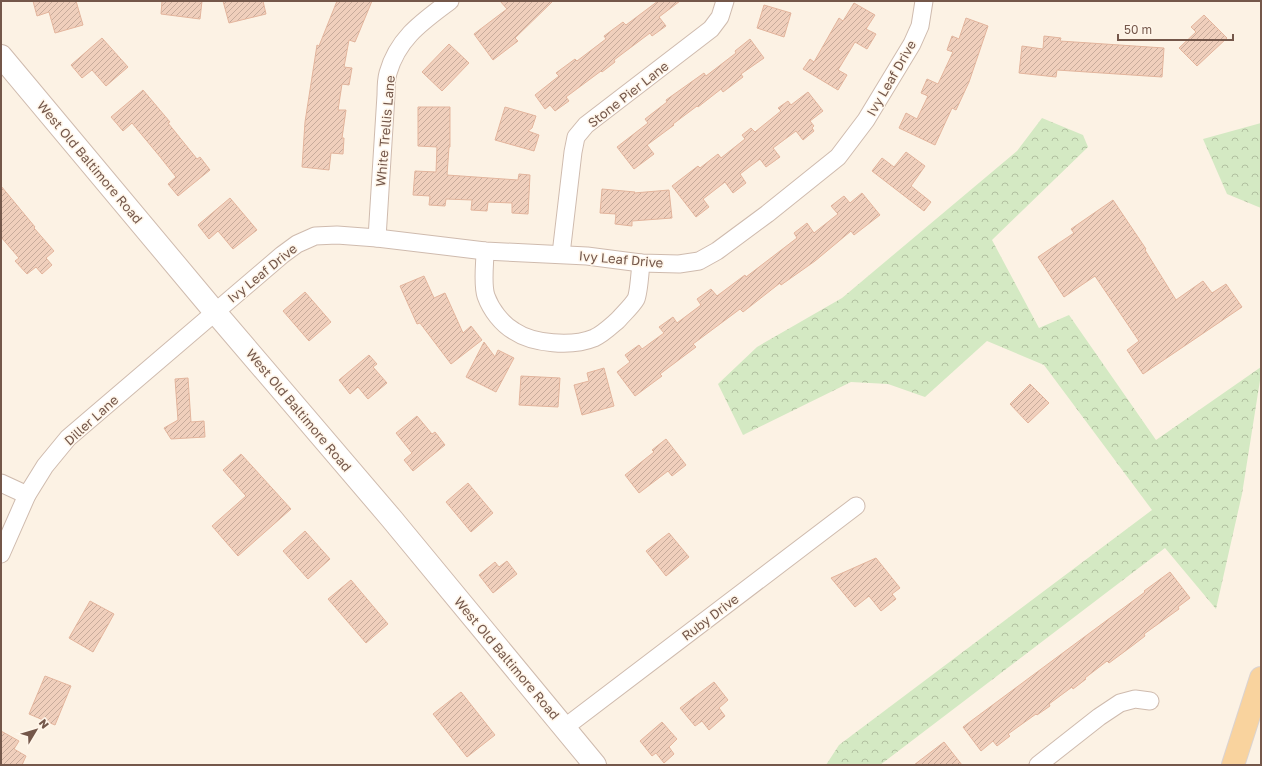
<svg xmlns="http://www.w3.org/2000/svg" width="1262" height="766" viewBox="0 0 1262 766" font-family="'Golos Text',sans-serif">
<defs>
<pattern id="forest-crowns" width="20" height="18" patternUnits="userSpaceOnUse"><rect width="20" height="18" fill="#d4e9c3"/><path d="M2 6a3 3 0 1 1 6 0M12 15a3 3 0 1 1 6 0" fill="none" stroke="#b1c0a0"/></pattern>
<pattern id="building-hatch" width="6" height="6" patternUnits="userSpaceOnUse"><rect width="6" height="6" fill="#f0cfbc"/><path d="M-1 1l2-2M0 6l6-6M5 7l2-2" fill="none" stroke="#c7ab9b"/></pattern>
</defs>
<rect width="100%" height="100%" fill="#fcf2e4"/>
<g fill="url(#forest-crowns)">
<polygon points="1042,118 1083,135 1088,147 992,240 1039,328 1069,315 1156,440 1261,367 1261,374 1242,494 1216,609 1165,548 880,765 826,765 839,745 1152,510 1044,365 987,341 925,397 888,384 851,382 743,435 718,384 757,347 842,298 1017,151"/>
<polygon points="1261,123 1261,208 1227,194 1203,139"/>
</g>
<g fill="url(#building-hatch)" stroke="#e3b59d">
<polygon points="33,1 76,1 83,25 55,33 49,12 37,16"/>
<polygon points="162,1 202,1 200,19 161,14"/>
<polygon points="223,1 263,1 266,14 229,23"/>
<polygon points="337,1 372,1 355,42 349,40 344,67 352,68 349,85 342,84 338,110 346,110 342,138 344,138 343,154 331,153 329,170 302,167 305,122 317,45 319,46"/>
<polygon points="500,1 553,1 515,38 518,41 493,60 474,34 507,9"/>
<polygon points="658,1 680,1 659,17 666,26 652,36 650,33 614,60 615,62 602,72 601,71 566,97 569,101 555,111 550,105 545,109 535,95 559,76 556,73 575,59 577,61 606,39 604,36 623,22 626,25"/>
<polygon points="854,3 875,15 866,29 876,34 867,49 855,42 838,70 847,75 838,90 803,69 810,59 814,62 839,18 843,21"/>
<polygon points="764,5 791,13 784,37 757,28"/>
<polygon points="1204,15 1227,38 1197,66 1179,48 1196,32 1191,27"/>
<polygon points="966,18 988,26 969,82 956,110 952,108 935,145 899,128 906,113 917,119 928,96 921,93 927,79 938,84 953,52 947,50 952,36 959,39"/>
<polygon points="1044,36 1061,38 1060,41 1164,48 1162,77 1057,70 1056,77 1019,73 1022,46 1043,49"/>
<polygon points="102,38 128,67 106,86 92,70 82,78 71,65"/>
<polygon points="750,39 764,58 741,74 743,77 723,92 721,89 698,107 697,106 673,124 674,125 647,145 654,154 634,169 617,147 648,123 645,119 667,102 666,100 704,73 706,76 736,53 735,51"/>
<polygon points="449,44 469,63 442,91 422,72"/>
<polygon points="143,90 170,122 168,123 197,159 200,157 210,170 178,196 168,184 176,177 161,158 132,123 123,131 111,117"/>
<polygon points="808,92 823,111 810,121 814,126 812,128 814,131 803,140 796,131 773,148 780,157 766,167 760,159 740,174 746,183 733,193 725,182 703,199 709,207 696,217 672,186 698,166 700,168 718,154 721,158 745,139 742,135 751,128 755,132 781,111 778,108 788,101 791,105"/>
<polygon points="418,107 450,107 450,147 449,147 447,175 518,180 519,174 530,175 528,214 512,213 512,203 488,202 487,211 471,210 472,200 446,199 445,206 429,205 430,196 413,195 415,171 436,172 437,147 418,146"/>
<polygon points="505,107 536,116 532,128 528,131 539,135 534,151 495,140"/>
<polygon points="906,152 925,166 911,186 931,202 924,211 872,171 882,158 894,167"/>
<polygon points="1,186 35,227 34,228 54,251 46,258 52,265 42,274 36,267 27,274 15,261 19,258 1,237"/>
<polygon points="602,189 635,192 634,193 669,190 672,218 632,221 632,226 615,224 616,214 600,213"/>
<polygon points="862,193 880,215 854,235 851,231 815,261 781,285 780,283 743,312 740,309 693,344 696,347 660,374 662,376 635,396 617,372 630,362 625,355 639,345 642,349 664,333 659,327 673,317 677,323 701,305 697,299 711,289 717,296 745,275 746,277 797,238 794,233 807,223 814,233 838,214 831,206 844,196 850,203"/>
<polygon points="230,198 257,230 233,249 218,231 209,239 198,225"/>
<polygon points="1113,200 1146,249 1145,250 1176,300 1203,281 1212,293 1226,284 1242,307 1143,374 1127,350 1139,341 1095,276 1064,297 1038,257 1074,233 1071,229"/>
<polygon points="424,276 434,298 445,293 463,333 471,326 482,340 451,364 420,323 417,324 400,286"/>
<polygon points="305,292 331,322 309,341 283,311"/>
<polygon points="484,342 495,357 498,350 514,358 496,392 466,377"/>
<polygon points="369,355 377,364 373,367 387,383 368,399 358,387 350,394 339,380"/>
<polygon points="604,368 614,406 582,415 574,385 589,381 587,373"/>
<polygon points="521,376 560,378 558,407 519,405"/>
<polygon points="188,378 191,422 204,421 205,437 171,439 164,428 178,420 175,379"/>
<polygon points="1030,384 1049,403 1028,423 1010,404"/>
<polygon points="417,416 432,434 435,432 445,445 413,471 404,460 412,453 396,433"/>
<polygon points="666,439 686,465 672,476 668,471 639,493 625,475 654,452 652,450"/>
<polygon points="241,454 291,509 238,556 212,526 246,496 223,470"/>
<polygon points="468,483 493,513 471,532 446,502"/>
<polygon points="305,531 330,559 308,579 283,551"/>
<polygon points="669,533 689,557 666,576 646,551"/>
<polygon points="876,558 900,588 892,594 896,599 881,611 869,596 855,607 831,578"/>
<polygon points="507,561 517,574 493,593 479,575 495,562 499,567"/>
<polygon points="1170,572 1190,598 1178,607 1179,609 1144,634 1145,636 1132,646 1109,663 1107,661 1085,678 1086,679 1073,689 1072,687 1049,704 1050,706 1037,715 1036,714 1008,734 1010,736 997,746 993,741 981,751 963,727 1145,592 1144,591"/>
<polygon points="351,580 388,624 366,643 328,599"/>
<polygon points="90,601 114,614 93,652 69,638"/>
<polygon points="45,676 71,686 55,725 29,714"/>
<polygon points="714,682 728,700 719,708 725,716 709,730 702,721 695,726 680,708"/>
<polygon points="461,692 495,735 467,757 433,714"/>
<polygon points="662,722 677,739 669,747 674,754 664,763 656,753 652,756 640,741"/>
<polygon points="1,731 19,741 14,749 26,756 22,765 1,765"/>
<polygon points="944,742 962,765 914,765"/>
</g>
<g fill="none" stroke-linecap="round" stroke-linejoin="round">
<g stroke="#cfbbae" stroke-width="19">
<g id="minor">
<path d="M377,238L386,95C386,88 386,80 388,73C398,38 422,22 450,1"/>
<path d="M485,251C485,264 482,284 486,296C491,310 502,324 514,331C533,344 572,347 594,338C603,334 611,326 618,320C623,314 632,306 636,299C639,292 640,271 641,263"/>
<polyline points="561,254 573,152 576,137 586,125 711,29 720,17 725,1"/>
<polyline points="1,483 27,495"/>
<polyline points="1,554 27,495 45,466 68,438 282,255 297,244 315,236 337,235 377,238 485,251 587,256 641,263 679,264 699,261 717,251 767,214 838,157 866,120 912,44 920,26 924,1"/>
<polyline points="564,728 856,506"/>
<polyline points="1038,765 1099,717 1120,703 1135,699 1150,701"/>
</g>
</g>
<g stroke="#cfbbae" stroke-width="24">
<polyline id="tertiary" points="1,56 215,312 391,518 595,765"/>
</g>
<g stroke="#dbd3d0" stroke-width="24">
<polyline id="primary" points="1233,765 1261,678"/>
</g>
<use href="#minor" stroke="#fff" stroke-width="17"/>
<use href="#tertiary" stroke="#fff" stroke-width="22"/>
<use href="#primary" stroke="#f9d39e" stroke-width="22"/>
</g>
<g text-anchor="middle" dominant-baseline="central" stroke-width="3" stroke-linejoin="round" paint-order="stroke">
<g font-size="13" fill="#74574a" stroke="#fff6ea">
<text transform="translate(891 78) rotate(-60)">Ivy Leaf Drive</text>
<text transform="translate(628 94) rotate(-38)">Stone Pier Lane</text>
<text transform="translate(385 131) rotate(-85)">White Trellis Lane</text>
<text transform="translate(90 162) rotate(50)">West Old Baltimore Road</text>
<text transform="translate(621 259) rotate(5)">Ivy Leaf Drive</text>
<text transform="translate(262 273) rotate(-39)">Ivy Leaf Drive</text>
<text transform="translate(299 410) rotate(50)">West Old Baltimore Road</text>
<text transform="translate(91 420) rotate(-42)">Diller Lane</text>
<text transform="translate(710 617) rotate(-37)">Ruby Drive</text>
<text transform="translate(507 658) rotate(50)">West Old Baltimore Road</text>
</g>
</g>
<rect width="1262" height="766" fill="none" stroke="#74574a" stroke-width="4"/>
<g transform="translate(36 730) rotate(52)" stroke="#fff6ea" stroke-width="3" paint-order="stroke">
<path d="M0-3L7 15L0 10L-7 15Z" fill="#74574a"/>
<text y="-6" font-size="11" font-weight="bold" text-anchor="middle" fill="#74574a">N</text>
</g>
<path d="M1118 34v6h115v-6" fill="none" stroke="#74574a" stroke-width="2"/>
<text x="1124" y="34" font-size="12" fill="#74574a" stroke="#fff6ea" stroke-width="3" paint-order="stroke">50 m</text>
</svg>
